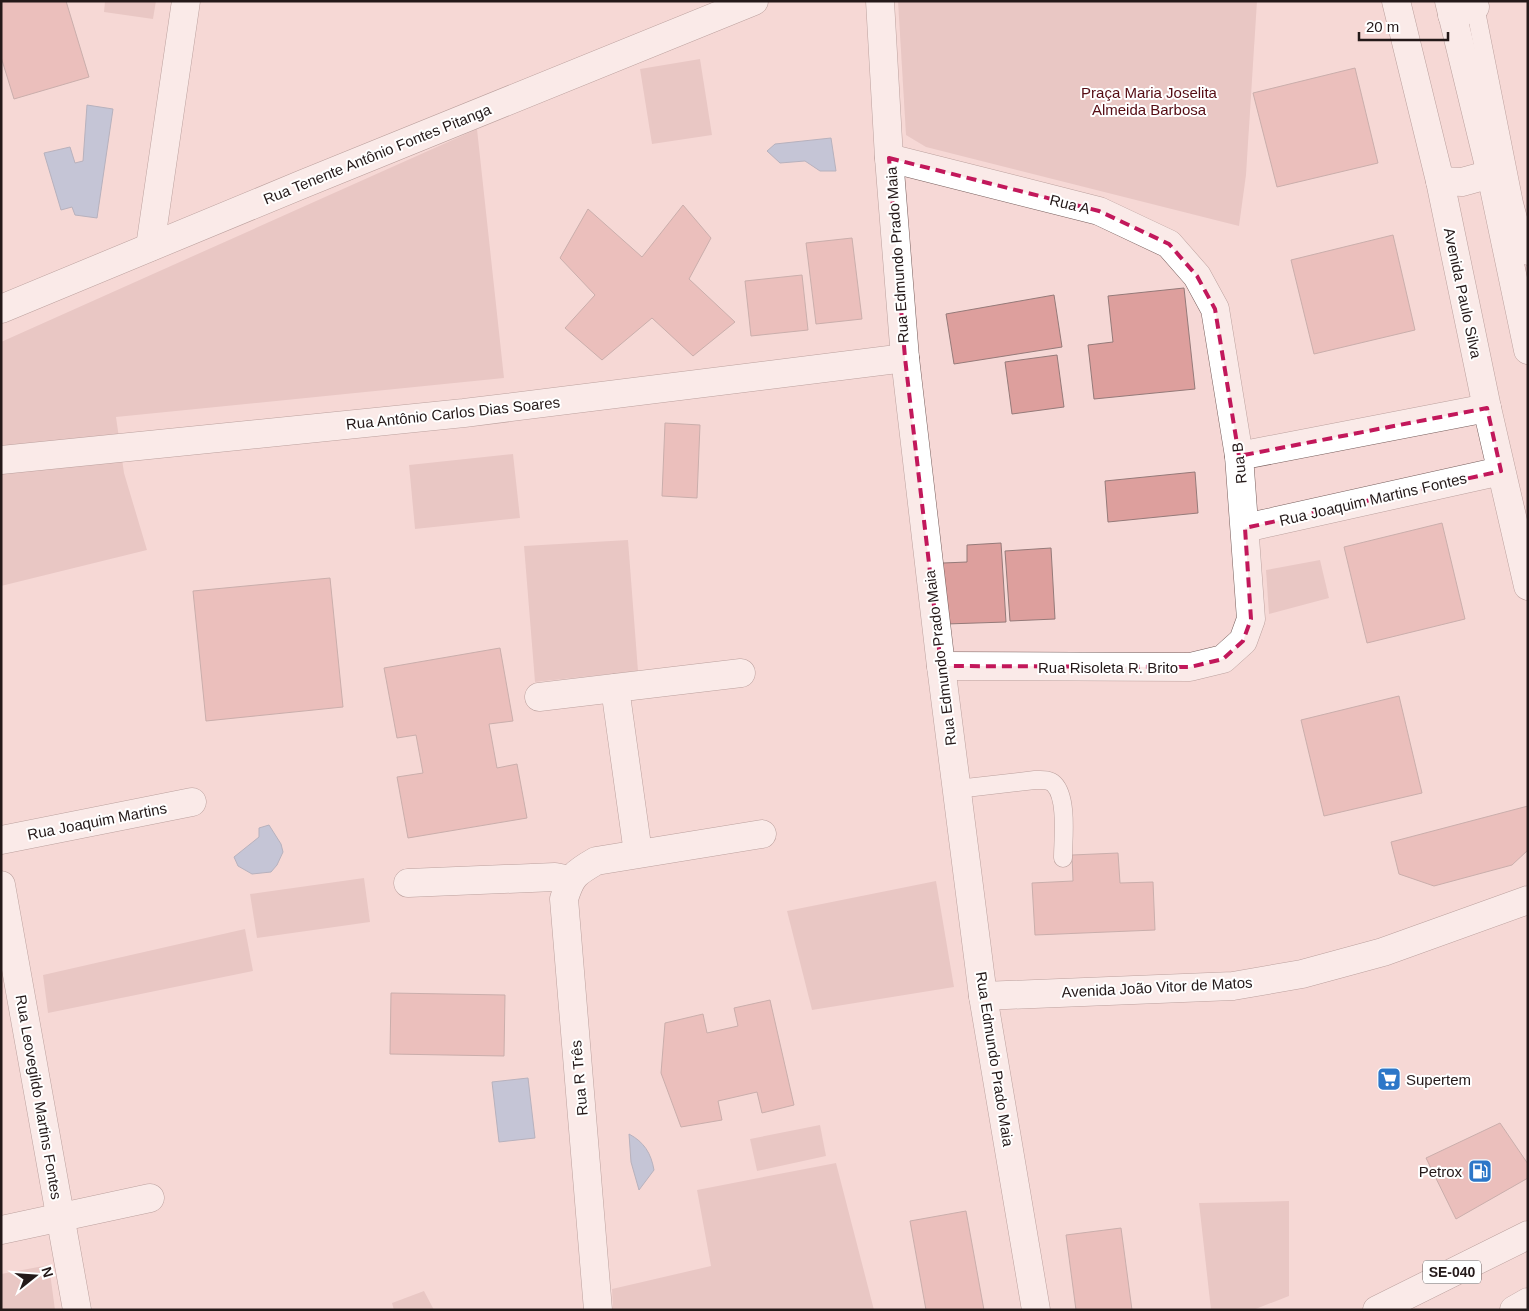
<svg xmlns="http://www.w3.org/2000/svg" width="1529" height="1311" viewBox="0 0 1529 1311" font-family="Helvetica,sans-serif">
<rect width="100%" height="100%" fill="#f6d8d6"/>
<g fill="#d9b2b0">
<polygon points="105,1 156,1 153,19 104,12"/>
<polygon points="898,1 1257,1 1246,175 1239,226 926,147 906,135"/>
<polygon points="700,59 712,135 652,144 640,69"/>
<polygon points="477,129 504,378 116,417 124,473 147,550 1,586 1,342"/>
<polygon points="513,454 520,518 415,529 409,465"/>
<polygon points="628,540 638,671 535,682 524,546"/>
<polygon points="1320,560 1329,598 1269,614 1266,570"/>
<polygon points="364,878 370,922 257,938 250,894"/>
<polygon points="936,881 954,987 812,1010 787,911"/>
<polygon points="245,929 253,971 48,1013 43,975"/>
<polygon points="820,1125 826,1156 757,1171 750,1139"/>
<polygon points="836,1163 874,1310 613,1310 612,1289 711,1266 697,1190"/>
<polygon points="1289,1201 1289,1296 1253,1310 1211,1310 1199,1203"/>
<polygon points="49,1265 55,1310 1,1310 1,1274"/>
<polygon points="424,1291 434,1310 394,1310 392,1303"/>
</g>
<g fill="#89add8" stroke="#6b819f">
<polygon points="87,105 113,109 97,218 75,215 72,207 61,210 44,153 70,147 75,163 83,161"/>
<polygon points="831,138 836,171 820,171 805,161 780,163 767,151 775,144"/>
<polygon points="269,825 281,844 283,852 277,865 271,872 252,874 238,866 234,857 259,837 259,828"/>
<polygon points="528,1078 535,1138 499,1142 492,1082"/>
<path d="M629,1134C644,1142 651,1153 654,1170L639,1190L631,1162Z"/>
</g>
<g fill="#dd9f9d" stroke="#957a79">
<polygon points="1,1 66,1 89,77 14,99 1,57"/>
<polygon points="1355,68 1378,163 1277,187 1253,93"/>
<polygon points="683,205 711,238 689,279 735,322 693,356 652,318 602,360 565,328 595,295 560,258 588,209 642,257"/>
<polygon points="1393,235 1415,330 1314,354 1291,260"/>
<polygon points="852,238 862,319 816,324 806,243"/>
<polygon points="802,275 808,330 751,336 745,281"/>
<polygon points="1184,288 1195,389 1094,399 1088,345 1113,342 1108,296"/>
<polygon points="1054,295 1062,347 954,364 946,314"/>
<polygon points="1057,355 1064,407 1012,414 1005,362"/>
<polygon points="665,423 700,425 697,498 662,496"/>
<polygon points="1195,472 1198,513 1108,522 1105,481"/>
<polygon points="1442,523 1465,619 1367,643 1344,547"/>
<polygon points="1001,543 1006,622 946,624 943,563 967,562 967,545"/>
<polygon points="1051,548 1055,619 1010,621 1005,551"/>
<polygon points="330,578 343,707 206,721 193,591"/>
<polygon points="500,648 513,721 489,724 497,768 517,764 527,818 408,838 397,777 423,773 416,735 397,738 384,668"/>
<polygon points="1399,696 1422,793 1324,816 1301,720"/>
<polygon points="1528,806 1528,850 1512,865 1434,886 1399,874 1391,842"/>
<polygon points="1118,853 1120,883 1153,882 1155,930 1035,935 1032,883 1073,881 1072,855"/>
<polygon points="391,993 505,995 504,1056 390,1054"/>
<polygon points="770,1000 794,1105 762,1113 757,1092 718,1101 722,1120 681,1127 661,1073 665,1023 703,1014 707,1033 738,1026 734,1008"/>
<polygon points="1500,1123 1528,1164 1528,1178 1456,1219 1426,1158"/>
<polygon points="966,1211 984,1310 926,1310 910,1221"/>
<polygon points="1121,1228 1132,1310 1076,1310 1066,1235"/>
</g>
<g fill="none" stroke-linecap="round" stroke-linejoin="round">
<g stroke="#765d5b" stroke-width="19">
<g id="service">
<polyline points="1474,1 1514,203 1528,256"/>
<path d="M957,789L1035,780C1042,780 1049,779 1054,784C1068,798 1063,840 1063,858"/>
</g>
</g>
<g stroke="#765d5b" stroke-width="29">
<g id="minor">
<polyline points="880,1 889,158 905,358 941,666 983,996 1036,1310"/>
<polyline points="1452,15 1475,7"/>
<polyline points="889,158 1099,211 1169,244 1197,276 1215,309 1239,456 1251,619 1243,641 1223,659 1190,667 941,666"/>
<polyline points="150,247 186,1"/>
<polyline points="1,309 303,184 754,1"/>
<polyline points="1239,456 1487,408"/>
<polyline points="1,460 464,413 905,358"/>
<polyline points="1245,528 1501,471"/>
<polyline points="615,688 638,853"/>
<polyline points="539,697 741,673"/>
<polyline points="1,840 192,802"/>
<polyline points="408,883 555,877 570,880"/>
<polyline points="1,885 77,1310"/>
<polyline points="983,996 1233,986 1302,974 1383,952 1528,900"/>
<polyline points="1,1230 150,1198"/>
<path d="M598,1310L564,899C571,876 575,873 596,861L762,834"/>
</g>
</g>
<g stroke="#765d5b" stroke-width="29">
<g id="tertiary">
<polyline points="1396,1 1440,181 1487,408 1528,586"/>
<polyline points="1449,1 1491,174 1528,350"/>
<polyline points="1440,181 1462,182 1491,174"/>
</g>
</g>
<g stroke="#765d5b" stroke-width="29">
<g id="primary">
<polyline points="1377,1310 1528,1235"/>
<polyline points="1514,1310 1528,1302"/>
</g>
</g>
<use href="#service" stroke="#fff" stroke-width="18"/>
<use href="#minor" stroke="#fff" stroke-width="28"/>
<use href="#tertiary" stroke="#fff" stroke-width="28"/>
<use href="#primary" stroke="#fff" stroke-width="28"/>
</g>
<path d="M0 0H1529V1311H0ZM889,158L1099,211L1169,244L1197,276L1215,309L1239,456L1487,408L1501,471L1245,528L1251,619L1243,641L1223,659L1190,667L941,666L905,358Z" fill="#f6d8d6" fill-opacity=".55" fill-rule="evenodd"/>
<path fill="none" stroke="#c2185b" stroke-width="4" stroke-dasharray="10 6" stroke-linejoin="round" d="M889,158L1099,211L1169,244L1197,276L1215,309L1239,456L1487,408L1501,471L1245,528L1251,619L1243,641L1223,659L1190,667L941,666L905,358Z"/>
<defs>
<g id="supermarket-square" transform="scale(1.25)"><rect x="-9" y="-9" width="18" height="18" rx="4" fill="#2c77c8" stroke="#fff"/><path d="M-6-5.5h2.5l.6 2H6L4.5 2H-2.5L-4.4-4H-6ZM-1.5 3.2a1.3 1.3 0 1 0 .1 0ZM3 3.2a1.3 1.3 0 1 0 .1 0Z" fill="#fff"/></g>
<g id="fuel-square" transform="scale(1.25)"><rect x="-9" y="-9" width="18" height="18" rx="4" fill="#2c77c8" stroke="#fff"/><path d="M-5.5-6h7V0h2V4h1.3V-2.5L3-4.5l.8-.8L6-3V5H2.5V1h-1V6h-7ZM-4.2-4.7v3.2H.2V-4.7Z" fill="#fff"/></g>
</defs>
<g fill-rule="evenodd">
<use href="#supermarket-square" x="1389" y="1079"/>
<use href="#fuel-square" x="1480" y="1171"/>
</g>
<g text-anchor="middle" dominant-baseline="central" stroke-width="4" stroke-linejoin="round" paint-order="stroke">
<rect fill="#fff" stroke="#665e5e" stroke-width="1" x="1423" y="1260.5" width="58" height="23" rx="4"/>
<g font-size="14" font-weight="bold" fill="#241919">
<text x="1452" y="1272">SE-040</text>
</g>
<g font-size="15" fill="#550c13" stroke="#fff">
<text x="1149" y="92">Praça Maria Joselita<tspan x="1149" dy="17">Almeida Barbosa</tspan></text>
</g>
<g font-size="15" fill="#241919" stroke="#fff">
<text transform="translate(377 154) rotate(-22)">Rua Tenente Antônio Fontes Pitanga</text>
<text transform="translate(1070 204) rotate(14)">Rua A</text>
<text transform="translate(897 255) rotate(-94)">Rua Edmundo Prado Maia</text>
<text transform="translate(1463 293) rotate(78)">Avenida Paulo Silva</text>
<text transform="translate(453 413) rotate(-6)">Rua Antônio Carlos Dias Soares</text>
<text transform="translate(1239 463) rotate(-96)">Rua B</text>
<text transform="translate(1373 499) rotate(-13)">Rua Joaquim Martins Fontes</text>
<text transform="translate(940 658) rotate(-97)">Rua Edmundo Prado Maia</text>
<text x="1108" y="667">Rua Risoleta R. Brito</text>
<text transform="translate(97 821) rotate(-11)">Rua Joaquim Martins</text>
<text transform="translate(1157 987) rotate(-3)">Avenida João Vitor de Matos</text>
<text transform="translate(995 1059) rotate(81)">Rua Edmundo Prado Maia</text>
<text transform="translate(579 1078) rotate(-95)">Rua R Três</text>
<text transform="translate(39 1097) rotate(80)">Rua Leovegildo Martins Fontes</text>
</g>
<g font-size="15" fill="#241919" stroke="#fff" text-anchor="start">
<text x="1406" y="1079">Supertem</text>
<text x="1462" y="1171" text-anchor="end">Petrox</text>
</g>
</g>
<rect width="1529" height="1311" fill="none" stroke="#241919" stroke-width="5"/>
<g transform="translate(35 1276) rotate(73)" stroke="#ffffff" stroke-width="4" paint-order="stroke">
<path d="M0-4L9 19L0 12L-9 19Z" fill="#241919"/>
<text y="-8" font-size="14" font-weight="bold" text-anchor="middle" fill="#241919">N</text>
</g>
<path d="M1359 32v8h89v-8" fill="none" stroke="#241919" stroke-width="2.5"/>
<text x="1366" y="32" font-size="15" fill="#241919" stroke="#ffffff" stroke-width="4" paint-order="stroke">20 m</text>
</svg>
